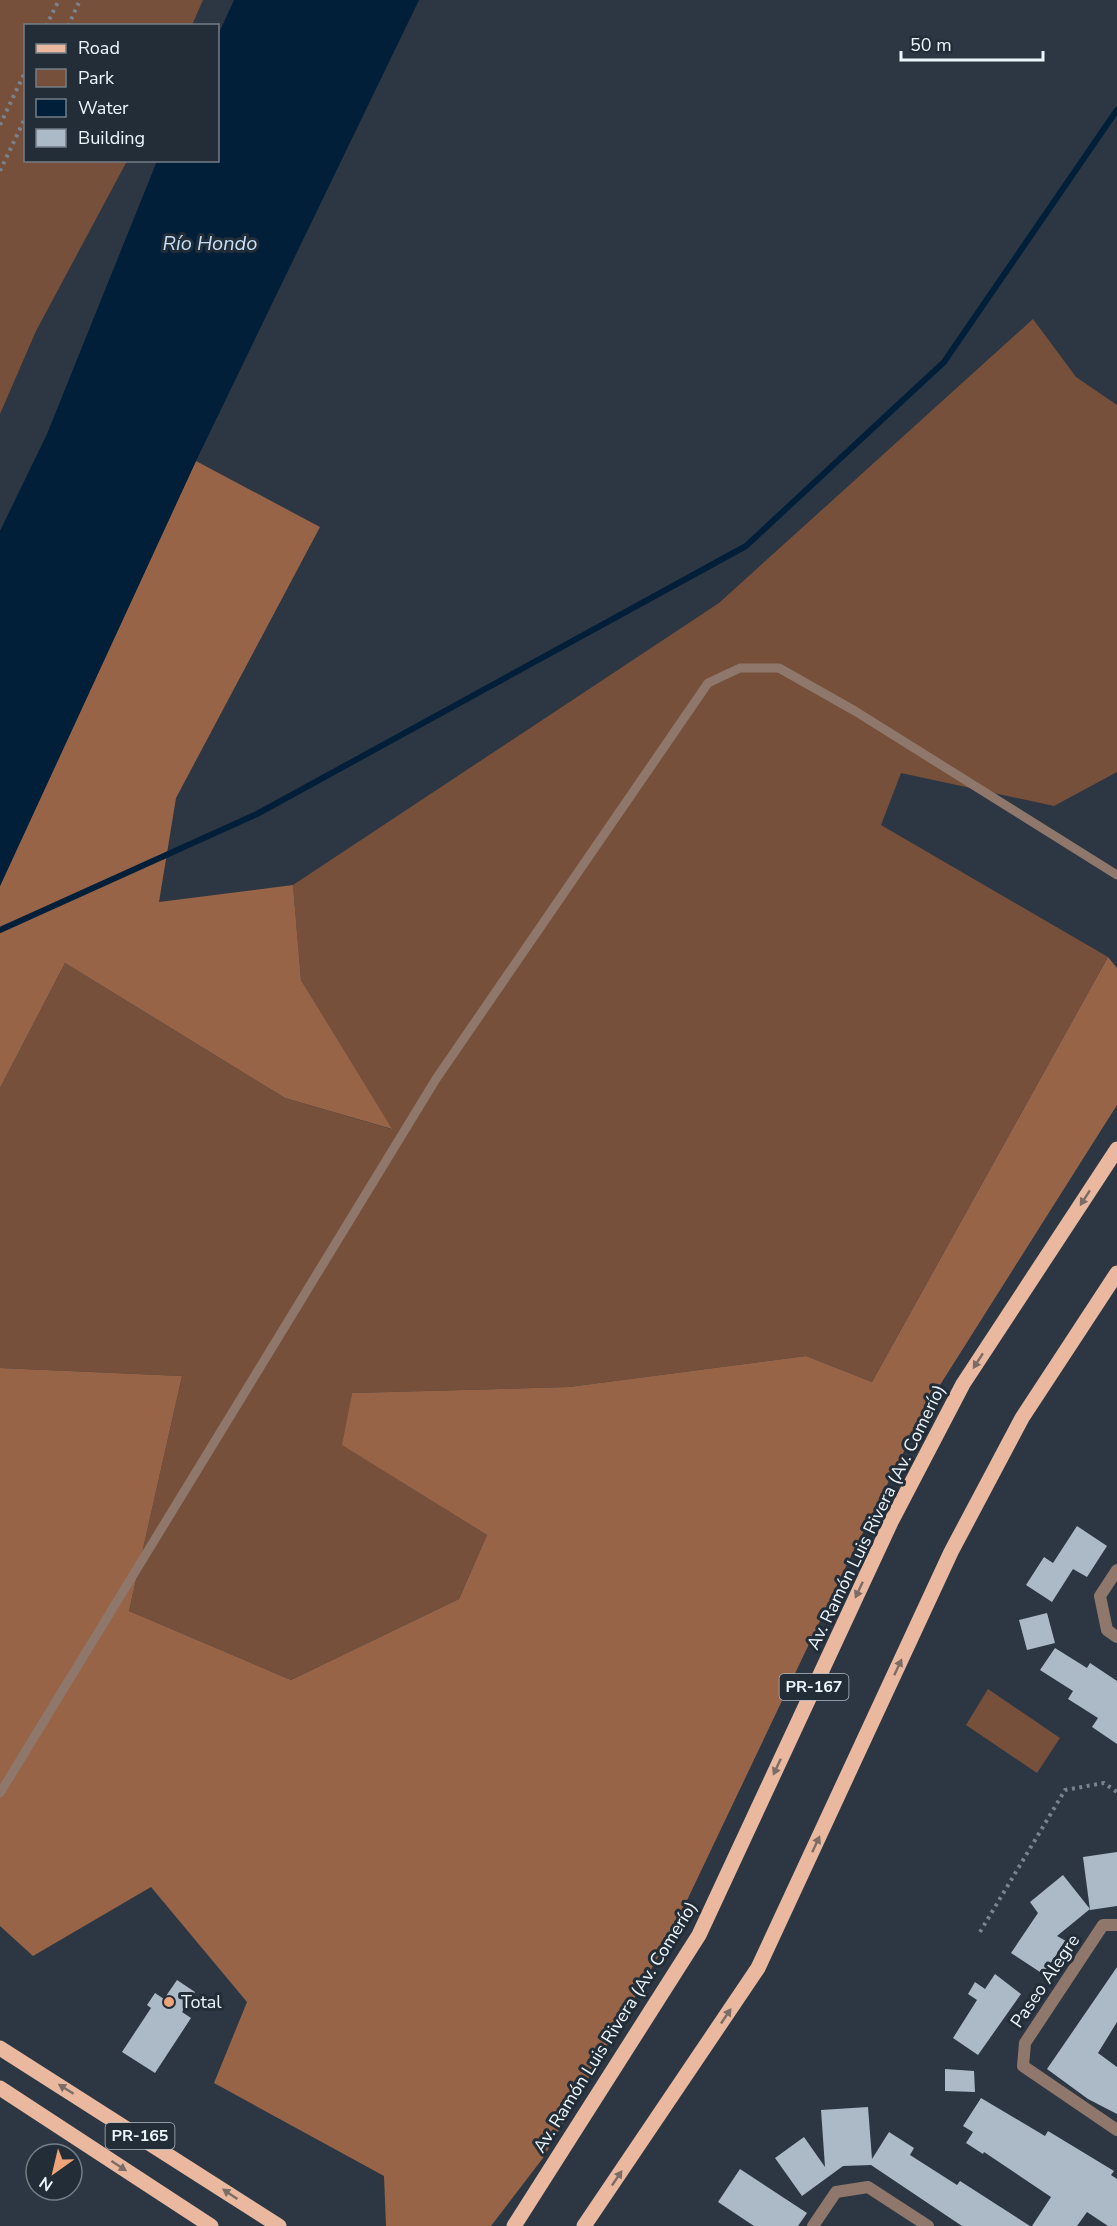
<svg xmlns="http://www.w3.org/2000/svg" width="1117" height="2226" viewBox="0 0 1117 2226" font-family="'Nunito Sans',sans-serif">
<rect width="100%" height="100%" fill="#2c3743"/>
<g fill="#76503b">
<polygon points="0,0 203,0 192,25 26,26 26,160 127,161 36,331 0,414"/>
<polygon points="1033,319 1076,377 1117,405 1117,772 1054,806 901,773 881,825 1108,957 872,1382 806,1356 569,1387 352,1393 343,1445 487,1535 459,1599 291,1680 129,1611 182,1376 0,1368 0,1088 65,963 285,1098 391,1129 301,980 293,885 719,603"/>
<polygon points="988,1689 1060,1738 1037,1773 966,1725"/>
</g>
<g fill="#976447">
<polygon points="196,461 320,527 176,798 159,902 293,885 301,980 392,1129 285,1098 65,963 0,1088 0,886"/>
<polygon points="1108,957 1117,968 1117,1105 928,1404 851,1556 670,1936 543,2158 491,2226 386,2226 384,2176 214,2083 247,2002 151,1887 33,1956 0,1926 0,1368 182,1376 129,1611 291,1680 459,1599 487,1535 342,1445 352,1393 569,1387 806,1356 872,1382"/>
</g>
<polygon fill="#011f39" points="234,0 419,0 196,461 0,886 0,531 47,434 157,161 218,160 218,35"/>
<g fill="none" stroke-linecap="round" stroke-linejoin="round">
<polyline stroke="#011f39" stroke-width="6" points="0,930 257,814 746,546 944,362 1117,110"/>
</g>
<g fill="#acbac8">
<polygon points="1077,1526 1107,1546 1087,1577 1073,1569 1052,1602 1026,1585 1044,1557 1053,1563"/>
<polygon points="1047,1613 1055,1643 1027,1650 1019,1620"/>
<polygon points="1055,1648 1087,1668 1090,1663 1117,1681 1117,1744 1092,1727 1098,1718 1068,1699 1073,1691 1040,1670"/>
<polygon points="1117,1852 1117,1906 1090,1910 1083,1857"/>
<polygon points="1063,1875 1090,1909 1057,1936 1066,1941 1043,1974 1011,1953 1038,1913 1030,1902"/>
<polygon points="1117,1967 1117,2022 1098,2053 1117,2067 1117,2114 1088,2099 1047,2069"/>
<polygon points="995,1974 1021,1994 978,2055 953,2038 977,2000 968,1994 975,1982 985,1989"/>
<polygon points="177,1980 195,1992 182,2012 191,2018 155,2073 122,2052 151,2008 147,2005 155,1993 164,1999"/>
<polygon points="945,2069 974,2071 975,2092 945,2091"/>
<polygon points="981,2098 1045,2136 1048,2131 1114,2171 1111,2175 1117,2179 1117,2226 1108,2226 1087,2212 1077,2226 1032,2226 1051,2197 984,2152 983,2154 966,2143 973,2132 963,2126"/>
<polygon points="868,2107 872,2159 889,2132 914,2148 910,2155 957,2185 960,2181 1030,2226 962,2226 871,2165 843,2166 802,2196 775,2158 804,2137 825,2167 821,2110"/>
<polygon points="740,2169 807,2213 798,2226 754,2226 718,2202"/>
</g>
<g fill="none" stroke-linecap="round" stroke-linejoin="round">
<g stroke="#7a838d" stroke-width="4" stroke-dasharray="3 4.5" stroke-linecap="butt">
<polyline points="46,26 59,0"/>
<polyline points="68,26 80,0"/>
<polyline points="0,125 26,70"/>
<polyline points="0,171 26,116"/>
<polyline points="980,1932 1065,1790 1104,1783 1117,1792"/>
</g>
<polyline stroke="#8f786b" stroke-width="9" points="0,1793 436,1079 708,683 740,668 779,668 855,711 1117,875"/>
<g stroke="#8f786b" stroke-width="12">
<polyline points="1117,1570 1100,1596 1107,1630 1117,1637"/>
<polyline points="1117,1925 1103,1925 1025,2043 1023,2066 1117,2130"/>
<polyline points="813,2226 836,2192 868,2187 928,2226"/>
</g>
<g stroke="#e9b89e" stroke-width="15">
<polyline points="0,2048 279,2226"/>
<polyline points="0,2088 211,2226"/>
<polyline points="514,2226 699,1935 891,1522 963,1384 1117,1149"/>
<polyline points="584,2226 758,1968 951,1552 1022,1418 1117,1273"/>
</g>
</g>
<defs><path id="oneway-solid" d="M-6-.8H1V-3.2L6.5 0L1 3.2V.8H-6Z" transform="scale(1.5)"/></defs>
<g fill="#7c6c66">
<use href="#oneway-solid" transform="translate(1085 1198) rotate(123)"/>
<use href="#oneway-solid" transform="translate(978 1361) rotate(123)"/>
<use href="#oneway-solid" transform="translate(859 1590) rotate(115)"/>
<use href="#oneway-solid" transform="translate(898 1667) rotate(-65)"/>
<use href="#oneway-solid" transform="translate(777 1767) rotate(115)"/>
<use href="#oneway-solid" transform="translate(816 1844) rotate(-65)"/>
<use href="#oneway-solid" transform="translate(726 2016) rotate(-56)"/>
<use href="#oneway-solid" transform="translate(66 2089) rotate(-148)"/>
<use href="#oneway-solid" transform="translate(119 2166) rotate(33)"/>
<use href="#oneway-solid" transform="translate(617 2178) rotate(-56)"/>
<use href="#oneway-solid" transform="translate(230 2194) rotate(-146)"/>
</g>
<circle fill="#efa378" stroke="#222d38" stroke-width="2" cx="169" cy="2002" r="6"/>
<g text-anchor="middle" dominant-baseline="central" stroke-width="6" stroke-linejoin="round" paint-order="stroke">
<g fill="#222d38" stroke="#b1bac2" stroke-width="1.5">
<rect x="779.5" y="1674" width="69" height="26" rx="4.5"/>
<rect x="105.5" y="2123" width="69" height="26" rx="4.5"/>
</g>
<g font-size="16" font-weight="bold" fill="#eef6fd">
<text x="814" y="1687">PR-167</text>
<text x="140" y="2136">PR-165</text>
</g>
<g font-size="18" fill="#eef6fd" stroke="#222d38">
<text transform="translate(876 1517) rotate(-64)">Av. Ramón Luis Rivera (Av. Comerío)</text>
<text transform="translate(1045 1981) rotate(-56)">Paseo Alegre</text>
<text transform="translate(615 2027) rotate(-58)">Av. Ramón Luis Rivera (Av. Comerío)</text>
</g>
<g font-size="18" fill="#eef6fd" stroke="#222d38" text-anchor="start">
<text x="181" y="2002">Total</text>
</g>
<g font-size="20" font-style="italic" fill="#c6dff8" stroke="#222d38">
<text x="210" y="243">Río Hondo</text>
</g>
</g>
<rect x="24" y="24" width="195" height="138" fill="#222d38" stroke="#747d87" stroke-width="1.5"/>
<rect x="36" y="44" width="30" height="9" fill="#e9b89e" stroke="#747d87" stroke-width="1.5"/>
<text x="78" y="54" font-size="18" fill="#eef6fd">Road</text>
<rect x="36" y="69" width="30" height="18" fill="#76503b" stroke="#747d87" stroke-width="1.5"/>
<text x="78" y="84" font-size="18" fill="#eef6fd">Park</text>
<rect x="36" y="99" width="30" height="18" fill="#011f39" stroke="#747d87" stroke-width="1.5"/>
<text x="78" y="114" font-size="18" fill="#eef6fd">Water</text>
<rect x="36" y="129" width="30" height="18" fill="#acbac8" stroke="#747d87" stroke-width="1.5"/>
<text x="78" y="144" font-size="18" fill="#eef6fd">Building</text>
<g transform="translate(54 2172) rotate(214)"><circle r="28" fill="#222d38" stroke="#747d87" stroke-width="1.5"/>
<path d="M0-4.5L10 22L0 15L-10 22Z" fill="#efa378"/>
<text y="-9" font-size="16" font-weight="bold" text-anchor="middle" fill="#eef6fd">N</text>
</g>
<path d="M901 51v9h142v-9" fill="none" stroke="#eef6fd" stroke-width="3"/>
<text x="910" y="51" font-size="18" fill="#eef6fd" stroke="#222d38" stroke-width="4.5" paint-order="stroke">50 m</text>
</svg>
